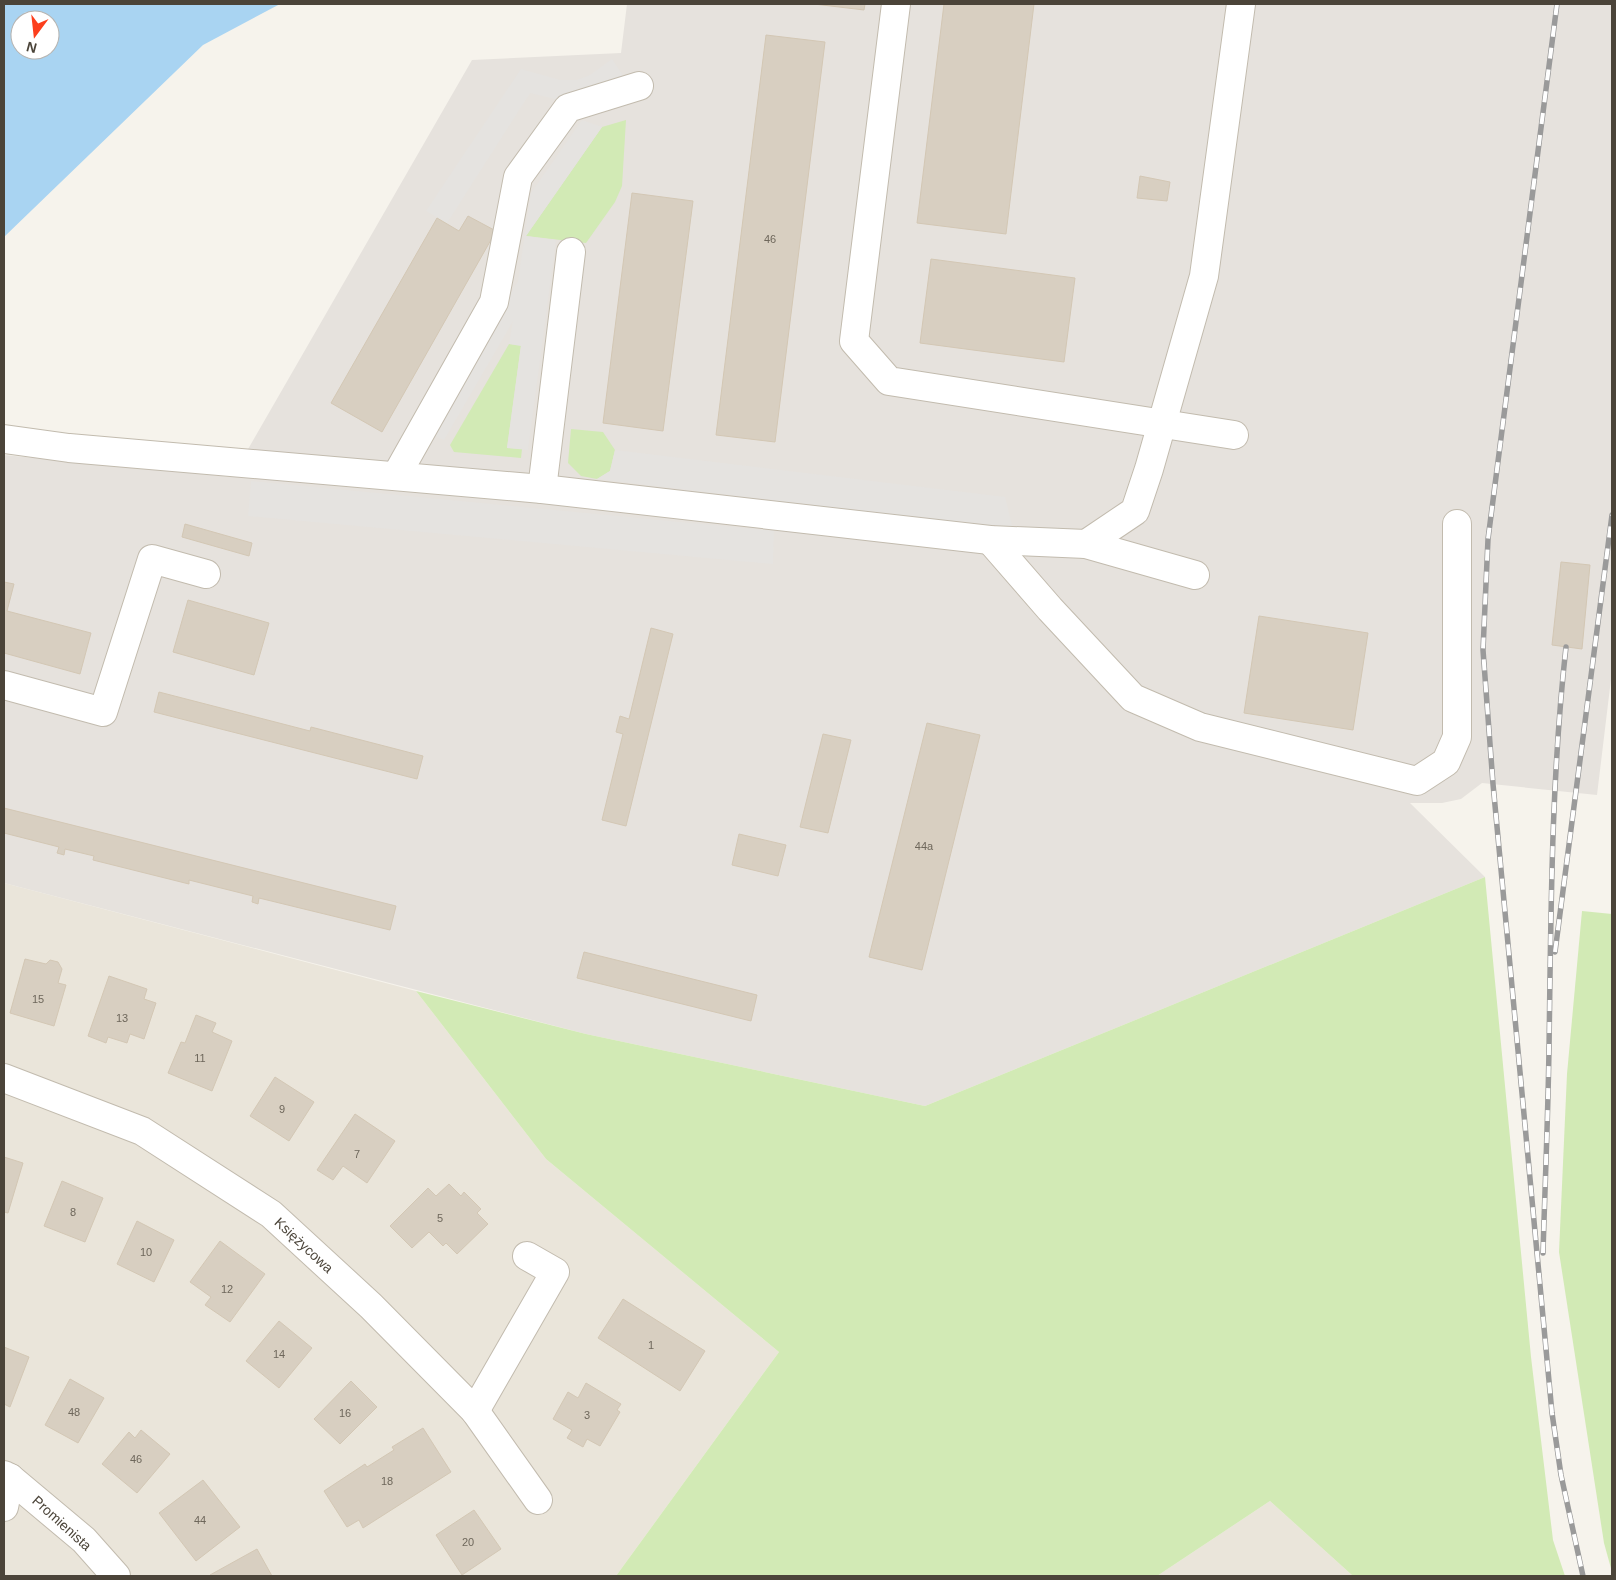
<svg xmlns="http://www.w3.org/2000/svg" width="1616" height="1580" viewBox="0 0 1616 1580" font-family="Helvetica,sans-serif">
<rect width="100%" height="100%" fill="#f6f3ec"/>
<g fill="#eae5da">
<polygon points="4,883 416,991 546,1159 779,1352 616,1576 4,1576"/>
<polygon points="1270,1501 1353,1576 1157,1576"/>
</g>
<polygon fill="#e6e2dd" points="627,4 1612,4 1612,671 1597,795 1482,783 1461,799 1442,803 1410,803 1485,877 925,1106 586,1034 4,883 4,455 232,477 472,60 621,53"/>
<g fill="#d2eab5">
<polygon points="626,120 622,186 615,202 586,243 526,236 602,127"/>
<polygon points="509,344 521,345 507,448 522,449 521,458 454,452 450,445"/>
<polygon points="571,429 603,432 615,450 610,471 597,479 581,476 568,463"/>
<polygon points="1485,877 1531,1357 1553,1540 1565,1576 1353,1576 1270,1501 1157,1576 616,1576 779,1352 546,1159 416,991 586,1034 925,1106"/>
<polygon points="1582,911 1612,914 1612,1572 1604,1543 1559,1252 1567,1074"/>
</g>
<g fill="#e5e3e0">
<polygon points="612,59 624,77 575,99 555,99 530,93 447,223 426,211 521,69 560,80 577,80 590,75"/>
<polygon points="582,120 602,127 526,236 556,240 528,450 507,448 521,346 509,344 513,321 444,440 430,434 518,281 531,193"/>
<polygon points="615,450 1005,497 1013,529 597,479 610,471"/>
<polygon points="251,481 774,531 773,564 248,516"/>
</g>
<path fill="#a9d4f2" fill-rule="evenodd" d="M4,4H280L203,45L4,237ZM20,20H50V50H20Z"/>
<g fill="#d8cfc1" stroke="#d3c7b4">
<polygon points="814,4 865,4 864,10"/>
<polygon points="944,4 1034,4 1006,234 917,223"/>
<polygon points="766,35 825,42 775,442 716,435"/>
<polygon points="1140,176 1170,182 1167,201 1137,198"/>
<polygon points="632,193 693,201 663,431 603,423"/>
<polygon points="468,216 496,231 382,432 331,403 437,218 459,231"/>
<polygon points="931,259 1075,278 1064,362 920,343"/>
<polygon points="185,524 252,543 249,556 182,537"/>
<polygon points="1561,562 1590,565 1582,649 1552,645"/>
<polygon points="4,582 14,584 7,611 91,633 80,674 4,653"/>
<polygon points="188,600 269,623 254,675 173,652"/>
<polygon points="1259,616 1368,633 1353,730 1244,713"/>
<polygon points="651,628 673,634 626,826 602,820 623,734 616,732 620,716 629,719"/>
<polygon points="159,692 310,731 311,727 423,756 417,779 154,712"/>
<polygon points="927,723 980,735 922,970 869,957"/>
<polygon points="823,734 851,740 828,833 800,827"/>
<polygon points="4,808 396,906 390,930 259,898 258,904 252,902 253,896 189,880 189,884 93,860 94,856 65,849 64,855 57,853 59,847 4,833"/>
<polygon points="739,834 786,845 778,876 732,865"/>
<polygon points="584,952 757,995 751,1021 577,978"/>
<polygon points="25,959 46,964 50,960 58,962 62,969 58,983 66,985 54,1026 10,1013"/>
<polygon points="109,976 147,989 144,999 156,1003 144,1039 130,1034 127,1043 108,1037 106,1043 88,1036"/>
<polygon points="196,1015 216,1023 212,1032 232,1041 212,1091 168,1073 181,1042 185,1043"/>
<polygon points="275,1077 314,1102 289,1141 250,1116"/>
<polygon points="355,1114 395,1141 367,1183 343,1166 333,1180 317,1170"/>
<polygon points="4,1157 23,1163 8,1213 4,1212"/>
<polygon points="62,1181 103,1198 85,1242 44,1226"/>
<polygon points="449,1184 461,1196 464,1192 481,1209 477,1213 488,1224 457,1254 446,1243 443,1246 429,1232 412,1248 390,1226 428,1188 436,1196"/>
<polygon points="137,1221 174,1240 154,1282 117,1264"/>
<polygon points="220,1241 265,1274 230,1322 205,1305 211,1297 190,1282"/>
<polygon points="623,1299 705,1351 680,1391 598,1338"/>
<polygon points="279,1321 312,1348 279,1388 246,1361"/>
<polygon points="4,1347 29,1357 10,1407 4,1404"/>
<polygon points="70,1379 104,1398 78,1443 45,1425"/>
<polygon points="351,1381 377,1407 340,1444 314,1419"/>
<polygon points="586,1383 621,1404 617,1410 620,1412 600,1446 587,1439 583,1447 567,1438 572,1430 553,1419 568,1392 578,1398"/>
<polygon points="423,1428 451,1472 363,1528 359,1520 347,1527 324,1491 365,1464 367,1467 394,1450 392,1447"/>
<polygon points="141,1430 170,1454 137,1493 102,1464 129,1432 135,1438"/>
<polygon points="203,1480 240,1527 196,1561 159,1513"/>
<polygon points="474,1510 501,1549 462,1575 436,1535"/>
<polygon points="257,1549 272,1576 211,1576 210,1575"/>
</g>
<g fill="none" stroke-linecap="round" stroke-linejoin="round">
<g stroke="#c2bbae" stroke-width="30">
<g id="minor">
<polyline points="896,4 854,341 889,381 1234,435"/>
<polyline points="4,439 69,448 542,489 990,540 1086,544 1195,575"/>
<polyline points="396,476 494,302 518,177 568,108 639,86"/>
<polyline points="542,489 571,252"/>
<polyline points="990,540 1050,609 1133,698 1200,727 1417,781 1446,762 1457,737 1457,524"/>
<polyline points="1086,544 1135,511 1149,469 1204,276 1241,4"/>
<polyline points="4,685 103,712 152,559 206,574"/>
<polyline points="4,1078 142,1131 271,1214 371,1306 475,1411 538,1500"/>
<polyline points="475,1411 555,1272 527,1256"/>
<polyline points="4,1475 10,1478 84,1540 116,1576"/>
<polyline points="4,1507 10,1478"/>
</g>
</g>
<use href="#minor" stroke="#fff" stroke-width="28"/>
<g stroke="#9a9a9a" stroke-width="5.5">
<g id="rail">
<polyline points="1557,4 1488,539 1483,650 1493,784 1552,1413 1561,1475 1583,1576"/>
<polyline points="1555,952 1612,515"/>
<path d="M1543,1253C1545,1185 1548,1117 1549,1049C1551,914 1551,781 1566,647"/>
</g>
</g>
<use href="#rail" stroke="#fff" stroke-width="4" stroke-dasharray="11" stroke-linecap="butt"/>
</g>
<g text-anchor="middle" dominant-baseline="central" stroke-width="4" stroke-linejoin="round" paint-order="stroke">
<g font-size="11" fill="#6e675b">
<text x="770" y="239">46</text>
<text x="924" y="846">44a</text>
<text x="38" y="999">15</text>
<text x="122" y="1018">13</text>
<text x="200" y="1058">11</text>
<text x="282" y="1109">9</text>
<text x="357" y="1154">7</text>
<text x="73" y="1212">8</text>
<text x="440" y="1218">5</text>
<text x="146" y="1252">10</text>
<text x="227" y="1289">12</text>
<text x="651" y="1345">1</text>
<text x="279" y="1354">14</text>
<text x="74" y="1412">48</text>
<text x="345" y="1413">16</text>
<text x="587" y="1415">3</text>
<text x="136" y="1459">46</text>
<text x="387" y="1481">18</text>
<text x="200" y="1520">44</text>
<text x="468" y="1542">20</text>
</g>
<g font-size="14" fill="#4b4439" stroke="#fff">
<text transform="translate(304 1245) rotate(43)">Księżycowa</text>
<text transform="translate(62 1523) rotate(42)">Promienista</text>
</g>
</g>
<rect width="1616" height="1580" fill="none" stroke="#4b4439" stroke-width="10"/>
<g transform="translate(35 35) rotate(195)"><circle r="24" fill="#ffffff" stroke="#b7b4b0"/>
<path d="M0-4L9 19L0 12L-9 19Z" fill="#fc3f1d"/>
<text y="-8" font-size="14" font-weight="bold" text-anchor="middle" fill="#4b4439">N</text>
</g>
</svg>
